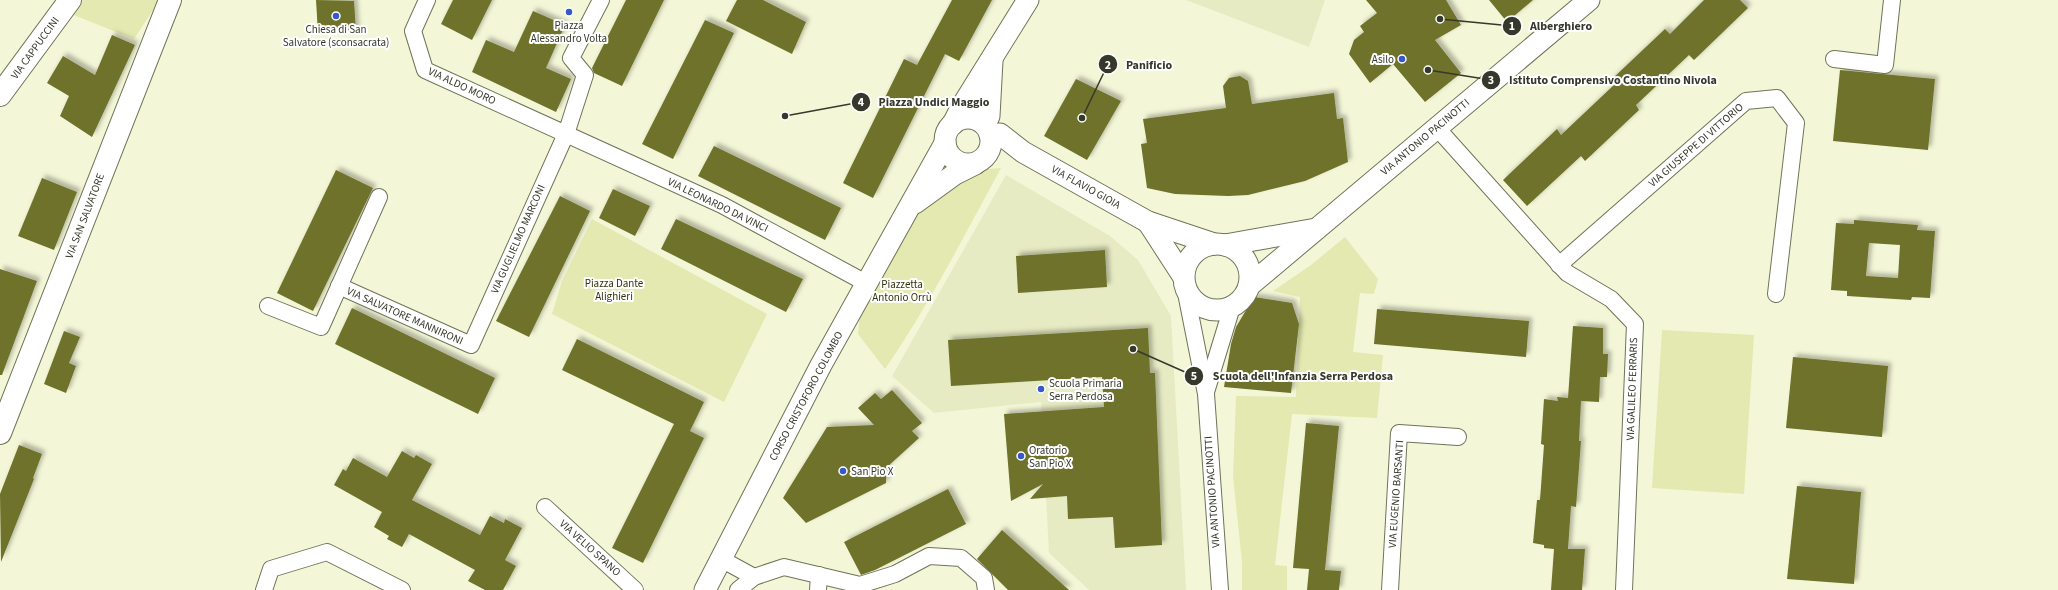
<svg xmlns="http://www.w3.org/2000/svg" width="2058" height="590" viewBox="0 0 2058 590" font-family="'Source Sans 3',sans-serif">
<defs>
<filter id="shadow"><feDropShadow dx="3.5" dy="-3.5" stdDeviation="2" flood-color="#0004"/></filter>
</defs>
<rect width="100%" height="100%" fill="#f4f7d7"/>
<g fill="#e7ebc3">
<polygon points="1186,0 1325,0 1309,47"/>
<polygon points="1006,175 1110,236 1138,260 1171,316 1186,590 1089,590 1049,553 1041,402 934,413 892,376"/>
</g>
<g fill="#e3e9b0">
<polygon points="83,0 157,0 153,10 134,39 71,14"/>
<path d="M1001,168C964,236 929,305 885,369L858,334L861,301L918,210L974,170Z"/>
<polygon points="592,219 767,314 724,402 552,314 562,281"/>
<polygon points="1345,237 1378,279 1374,294 1360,293 1353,352 1383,355 1377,418 1292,414 1275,565 1287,566 1287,590 1242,590 1242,562 1233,476 1236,396 1296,397 1300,297 1273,291 1311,265"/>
<polygon points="1662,330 1754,335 1744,494 1652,488"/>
</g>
<g fill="#6e7229" fill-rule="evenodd" filter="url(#shadow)">
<polygon points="316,0 354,1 356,31 318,33"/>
<polygon points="453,0 492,0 472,40 441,24"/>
<polygon points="626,0 664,0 622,86 594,73 592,68"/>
<polygon points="737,0 763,0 806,22 792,54 726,21"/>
<polygon points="952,0 992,0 959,61 945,54 873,198 843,183 904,59 917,65"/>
<polygon points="1366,0 1446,0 1461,25 1435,40 1461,73 1425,102 1393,64 1370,83 1349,54 1354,40 1364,32 1360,26 1377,13"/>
<polygon points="1489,0 1533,0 1507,22"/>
<polygon points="1704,0 1740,0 1748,8 1694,60 1689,55 1636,105 1639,110 1585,161 1581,156 1527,206 1503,180 1557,129 1561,135 1615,84 1611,80 1665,29 1670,34"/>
<polygon points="533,11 565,25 546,68 571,79 556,112 472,72 486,40 514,52"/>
<polygon points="705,20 734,33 673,159 642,144"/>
<polygon points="112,35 135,45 92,137 60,116 69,96 47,83 63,56 95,75"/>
<polygon points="1840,70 1935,79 1928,150 1833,141"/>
<polygon points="1240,76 1248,81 1252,104 1334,93 1337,119 1343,118 1348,162 1305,181 1248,195 1228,196 1175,194 1147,188 1141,144 1147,143 1143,119 1226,108 1223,86 1229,78"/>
<polygon points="1076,79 1121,101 1087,160 1044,136"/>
<polygon points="714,146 841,208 825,240 698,176"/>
<polygon points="336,170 373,188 313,311 277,293"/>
<polygon points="42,178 77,192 54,250 18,236"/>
<polygon points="613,189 650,206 635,236 599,218"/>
<polygon points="560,196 590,211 529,337 496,321"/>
<polygon points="676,219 803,279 786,312 661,249"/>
<path d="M1854,220L1918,225L1917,230L1935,231L1930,298L1912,297L1911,300L1847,296V291L1831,290L1836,223L1854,224ZM1869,243L1900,245L1898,278L1866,276Z"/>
<polygon points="1105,250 1107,287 1018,293 1016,256"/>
<polygon points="0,269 37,281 2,375 0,375"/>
<polygon points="1254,297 1292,303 1299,324 1291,393 1224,387 1231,344 1236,327"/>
<polygon points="352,308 495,378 478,414 335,344"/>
<polygon points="1377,309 1529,321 1526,357 1374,344"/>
<polygon points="1573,326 1603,328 1603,354 1608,354 1607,377 1600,377 1599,402 1581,401 1579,441 1581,441 1576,507 1571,506 1568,549 1585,549 1582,590 1551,590 1554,549 1544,548 1544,545 1533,543 1537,500 1540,500 1544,445 1541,444 1544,399 1558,401 1557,397 1568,398"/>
<polygon points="1148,328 1150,373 1155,373 1162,545 1115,548 1113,517 1068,519 1067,496 1030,499 1043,484 1011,501 1004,414 1104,407 1102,377 951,386 948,340"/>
<polygon points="64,331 80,337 69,363 76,366 66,393 44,384"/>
<polygon points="577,339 704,402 690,431 704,438 643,563 612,548 674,424 562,370"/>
<polygon points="1793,357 1888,366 1882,437 1786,428"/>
<polygon points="892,390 922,423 912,431 919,438 886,468 886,483 806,523 783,498 827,427 874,425 858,408 875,393 881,399"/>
<polygon points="1306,423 1339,426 1325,570 1341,571 1339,590 1307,590 1309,569 1293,568"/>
<polygon points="19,445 42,454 33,478 34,479 1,562 0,494"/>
<polygon points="402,451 414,458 416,455 432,464 412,500 480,535 490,516 504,523 505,519 522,528 505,560 516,566 503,590 485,590 468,581 475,570 409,534 402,547 387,539 389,536 374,527 382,512 334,485 343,469 346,471 353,458 387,477"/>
<polygon points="1797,486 1861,492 1854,584 1787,579"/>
<polygon points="948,489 966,524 875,570 861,575 844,542"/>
<polygon points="1002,530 1069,590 1008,590 977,559"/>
</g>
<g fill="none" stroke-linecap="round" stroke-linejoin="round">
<g stroke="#707357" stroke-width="18">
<g id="minor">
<polyline points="427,0 413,31 425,70 722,205 866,283"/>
<polyline points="1834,59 1885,65 1892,0"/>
<polyline points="1437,128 1567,273 1611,299 1635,324 1624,590"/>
<polyline points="1559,265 1746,101 1777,98 1796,123 1776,294"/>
<polyline points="339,286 471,345 566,134 585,75 571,58 601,0"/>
<polyline points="1185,288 1206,394 1220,590"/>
<polyline points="268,306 321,327 379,197"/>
<polyline points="1206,392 1232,307"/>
<polyline points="545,507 635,590"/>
<polyline points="721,559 754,577"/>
<polyline points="264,590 271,569 327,552 402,590"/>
<polyline points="738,590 754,577 784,567 860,585 895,574 929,556 961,558 984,578 986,590"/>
<polyline points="818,590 819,575"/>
<polyline points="1390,590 1399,433 1458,437"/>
</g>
</g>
<g stroke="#707357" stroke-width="23">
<g id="tertiary">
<circle cx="968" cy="141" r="23"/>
<polyline points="953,124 962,106 1028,0"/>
<polyline points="985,125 989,116 992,61"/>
<polyline points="990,135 1000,134 1023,152 1148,222 1214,244"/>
<polyline points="915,203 955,174 975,164"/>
<polyline points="1148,222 1183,276"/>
<circle cx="1217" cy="277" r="33"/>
<polyline points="1225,245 1316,229"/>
<polyline points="1250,285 1589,0"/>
<polyline points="705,590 821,365 945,143"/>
</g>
</g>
<g stroke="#707357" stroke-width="24">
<g id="primary">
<polyline points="0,95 70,0"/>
<polyline points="0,433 170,0"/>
</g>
</g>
<use href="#minor" stroke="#fff" stroke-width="16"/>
<use href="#tertiary" stroke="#fff" stroke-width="21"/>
<use href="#primary" stroke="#fff" stroke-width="22"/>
</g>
<g fill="#3758c9" stroke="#fff" stroke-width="1.5">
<circle cx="569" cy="12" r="4"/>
<circle cx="336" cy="16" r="4"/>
<circle cx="1402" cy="59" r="4"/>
<circle cx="1041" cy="389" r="4"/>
<circle cx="1021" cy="456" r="4"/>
<circle cx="843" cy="471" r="4"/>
</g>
<g text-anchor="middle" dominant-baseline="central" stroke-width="4" stroke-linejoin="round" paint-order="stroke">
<g font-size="11" fill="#36382b" stroke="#fff" text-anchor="start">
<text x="569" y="25" text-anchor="middle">Piazza<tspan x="569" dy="13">Alessandro Volta</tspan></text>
<text x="336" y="29" text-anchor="middle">Chiesa di San<tspan x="336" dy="13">Salvatore (sconsacrata)</tspan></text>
<text x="1394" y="59" text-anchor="end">Asilo</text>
<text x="1049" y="383">Scuola Primaria<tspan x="1049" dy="13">Serra Perdosa</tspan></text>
<text x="1029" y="450">Oratorio<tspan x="1029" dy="13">San Pio X</tspan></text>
<text x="851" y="471">San Pio X</text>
</g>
<g font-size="11" fill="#36382b" stroke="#fff">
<text transform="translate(35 48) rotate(-54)">VIA CAPPUCCINI</text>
<text transform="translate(462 86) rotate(25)">VIA ALDO MORO</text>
<text transform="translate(1425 137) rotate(-40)">VIA ANTONIO PACINOTTI</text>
<text transform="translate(1696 145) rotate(-41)">VIA GIUSEPPE DI VITTORIO</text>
<text transform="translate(1086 187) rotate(29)">VIA FLAVIO GIOIA</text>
<text transform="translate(718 205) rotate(26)">VIA LEONARDO DA VINCI</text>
<text transform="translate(85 216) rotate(-69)">VIA SAN SALVATORE</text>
<text transform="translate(518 239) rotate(-66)">VIA GUGLIELMO MARCONI</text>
<text transform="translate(405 316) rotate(24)">VIA SALVATORE MANNIRONI</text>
<text transform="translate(1632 389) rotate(-88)">VIA GALILEO FERRARIS</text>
<text transform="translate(806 396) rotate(-62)">CORSO CRISTOFORO COLOMBO</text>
<text transform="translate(1212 492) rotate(-94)">VIA ANTONIO PACINOTTI</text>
<text transform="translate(1396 494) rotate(-86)">VIA EUGENIO BARSANTI</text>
<text transform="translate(590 548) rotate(42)">VIA VELIO SPANO</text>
</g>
<g font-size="11" fill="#32340b" stroke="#fff">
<text x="614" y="283">Piazza Dante<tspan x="614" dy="13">Alighieri</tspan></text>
<text x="902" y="284">Piazzetta<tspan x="902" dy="13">Antonio Orrù</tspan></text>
</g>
</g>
<path fill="none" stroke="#36382b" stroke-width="1.5" d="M1440 19L1512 26M1082 118L1108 64M1428 70L1491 80M785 116L861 102M1133 349L1194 376"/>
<g fill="#36382b" stroke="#fff" stroke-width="1.5">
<circle cx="1440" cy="19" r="4"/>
<circle cx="1082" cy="118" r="4"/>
<circle cx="1428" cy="70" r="4"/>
<circle cx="785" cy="116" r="4"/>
<circle cx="1133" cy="349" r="4"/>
<circle cx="1512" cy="26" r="10"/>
<circle cx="1108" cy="64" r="10"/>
<circle cx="1491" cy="80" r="10"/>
<circle cx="861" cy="102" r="10"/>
<circle cx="1194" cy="376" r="10"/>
</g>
<g font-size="12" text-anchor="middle" font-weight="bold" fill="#fff">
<text x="1512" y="30">1</text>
<text x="1108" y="69">2</text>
<text x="1491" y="84">3</text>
<text x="861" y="106">4</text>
<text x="1194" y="380">5</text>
</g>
<g font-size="12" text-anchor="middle" font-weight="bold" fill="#36382b" stroke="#fff" stroke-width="4" stroke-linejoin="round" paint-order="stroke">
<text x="1561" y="30">Alberghiero</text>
<text x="1149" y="69">Panificio</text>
<text x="1613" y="84">Istituto Comprensivo Costantino Nivola</text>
<text x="934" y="106">Piazza Undici Maggio</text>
<text x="1303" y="380">Scuola dell'Infanzia Serra Perdosa</text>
</g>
</svg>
